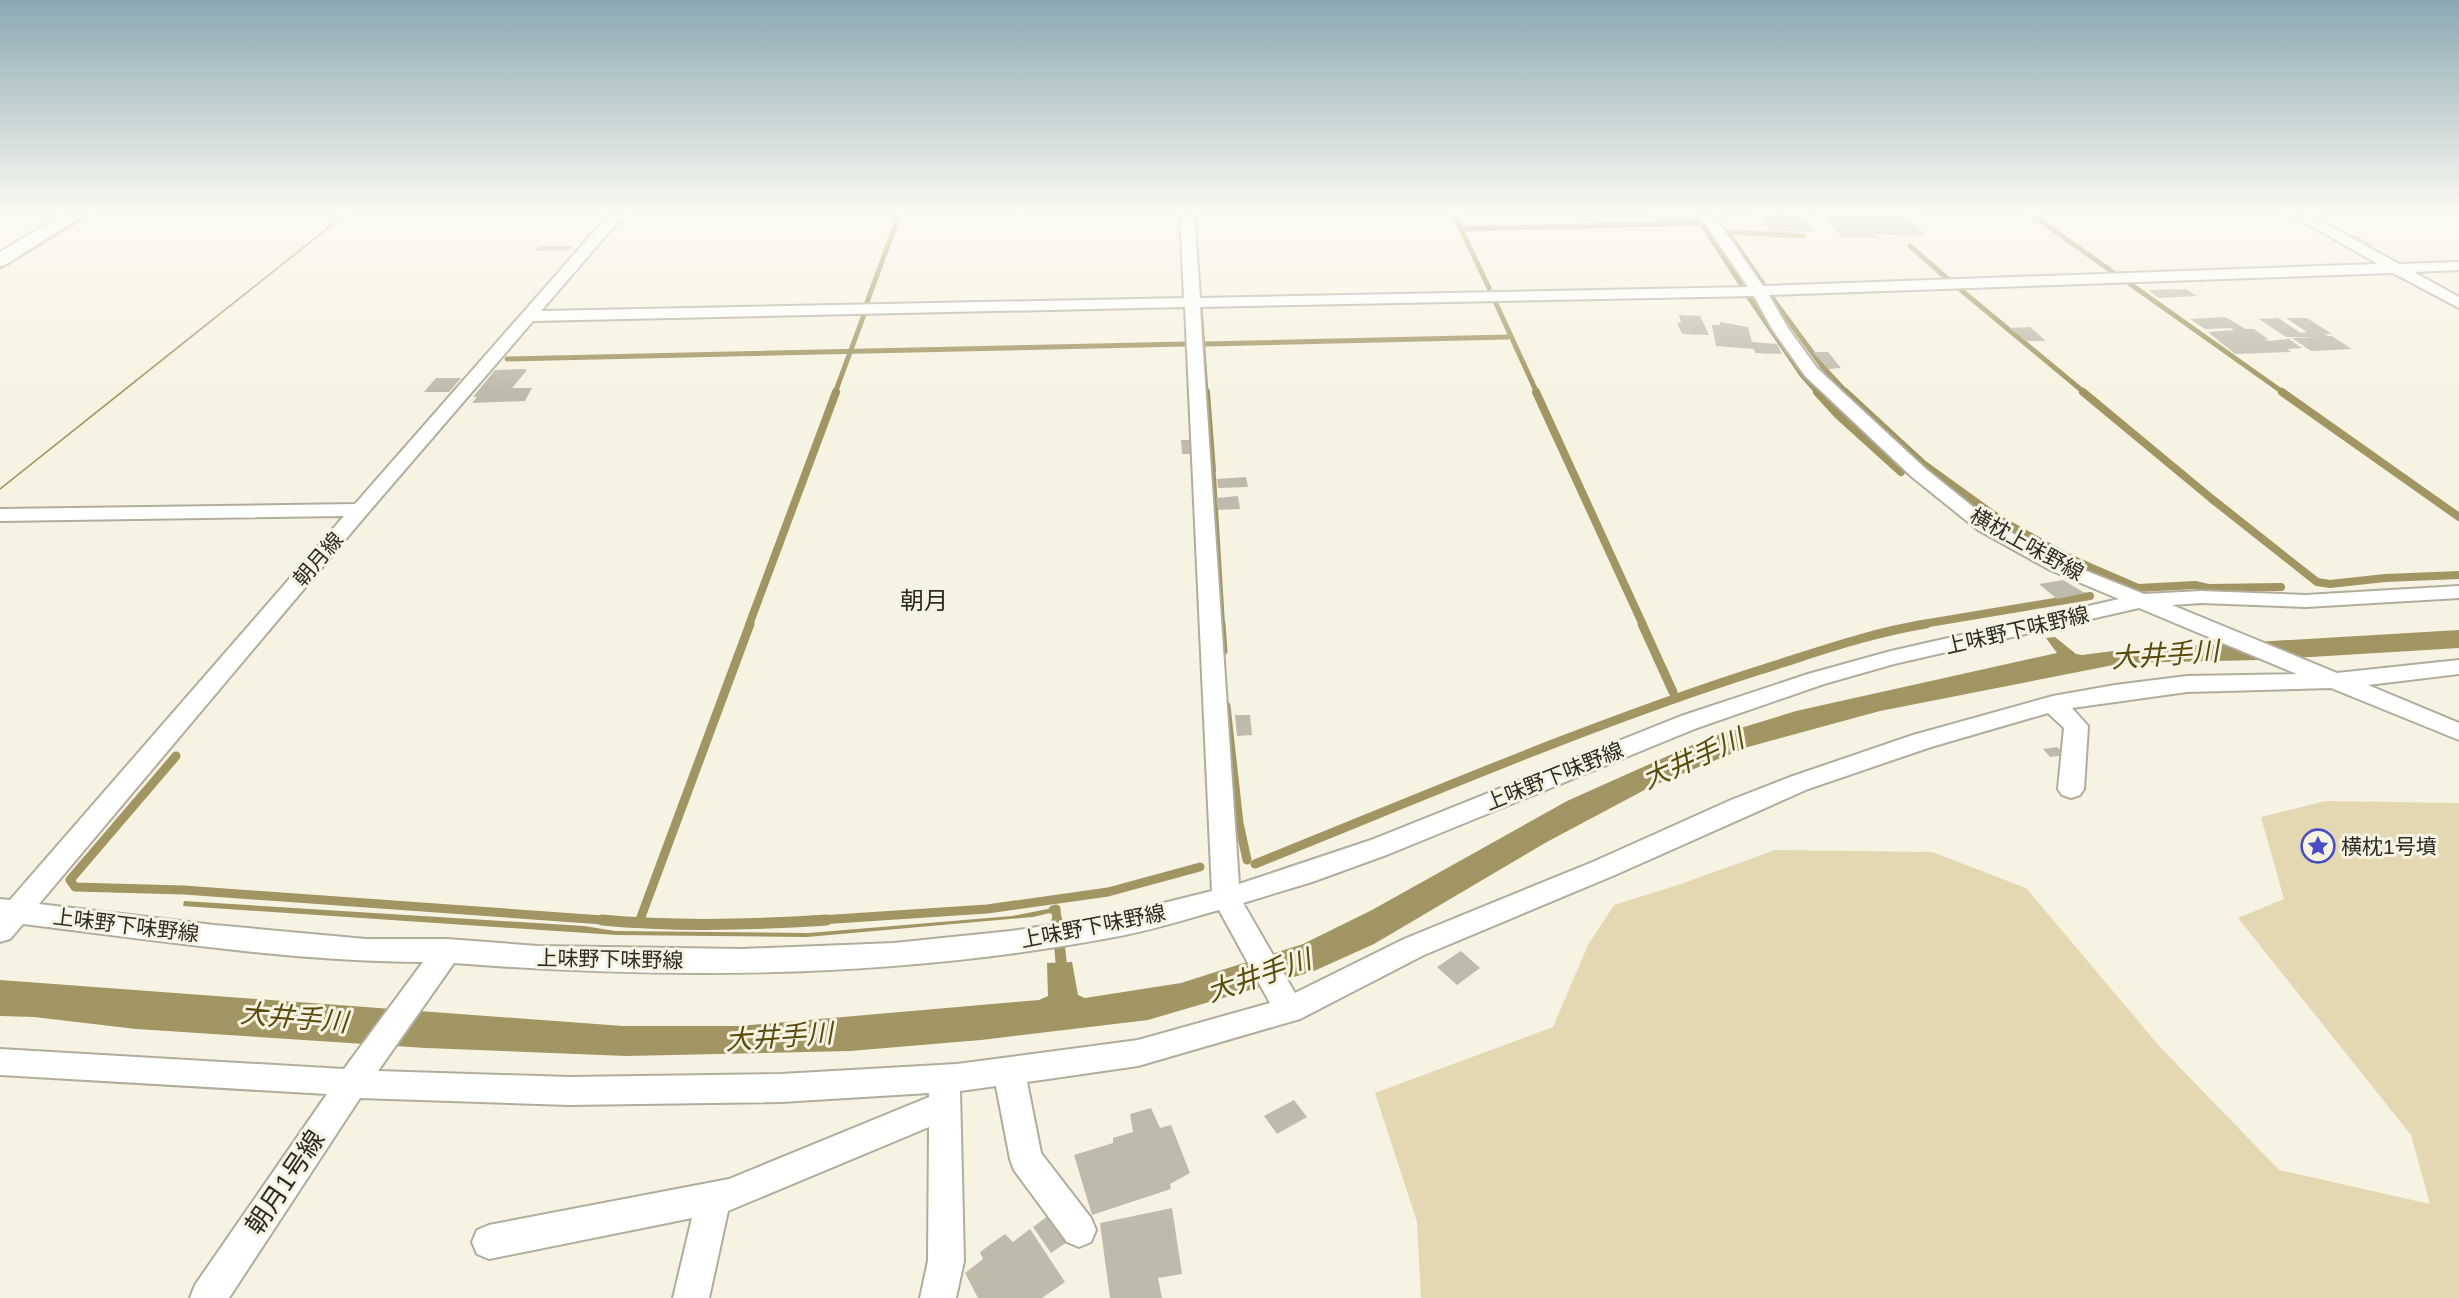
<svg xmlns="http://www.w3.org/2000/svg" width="2459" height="1298" viewBox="0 0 2459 1298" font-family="Arial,'Noto Sans JP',sans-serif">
<rect width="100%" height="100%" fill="#f7f3e2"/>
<polygon fill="#e3d8b1" points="2326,801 2459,803 2459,1298 1421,1298 1417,1222 1375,1093 1553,1027 1588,945 1614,905 1681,884 1775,850 1932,852 2026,888 2160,1047 2279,1170 2430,1204 2411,1135 2238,918 2284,899 2261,817"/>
<g fill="#a19564">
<polygon points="349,210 352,210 0,490 0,488"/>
<polygon points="2459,630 2459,648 2259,660 2124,663 1880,711 1748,747 1652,786 1545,843 1374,944 1314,971 1148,1020 981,1040 850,1051 626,1056 426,1048 136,1029 34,1017 0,1016 0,980 623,1026 739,1026 1039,1000 1048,996 1047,963 1072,962 1078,995 1085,998 1181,983 1303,944 1372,910 1567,801 1708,738 1796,711 2057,653 2046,638 2055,637 2076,654 2082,655 2121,650"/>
<polygon points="184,901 584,926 615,931 809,933 1012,916 1058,907 1058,917 1054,917 1054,912 1033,917 807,937 616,935 183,906"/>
</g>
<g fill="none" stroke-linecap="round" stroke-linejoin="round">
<g stroke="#a19564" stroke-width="5">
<polyline points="1452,210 1489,288"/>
<polyline points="1693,210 1742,286"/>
<polyline points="2025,210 2117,275"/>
<polyline points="1461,229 1699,223"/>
<polyline points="1728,232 1763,284"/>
<polyline points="1733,232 1803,236"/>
<polyline points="1910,246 1950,281"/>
<polyline points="0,267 95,210"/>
<polyline points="2126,281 2284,393"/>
<polyline points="1961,290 2085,393"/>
<polyline points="1770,295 1822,366 1847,393"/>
<polyline points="1748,296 1802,375 1818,393"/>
<polyline points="1494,299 1537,393"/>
<polyline points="866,305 901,210"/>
<polyline points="1200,306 1206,393"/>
<polyline points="1206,344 1508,337"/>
<polyline points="507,359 1185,344"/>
<polyline points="835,393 865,312"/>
</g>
<g stroke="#a19564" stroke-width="8">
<polyline points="1206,392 1212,471"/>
<polyline points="1536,392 1643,625"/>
<polyline points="1817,392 1838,415 1901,472"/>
<polyline points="1845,392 1923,464 2002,521 2071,559 2138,588 2195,585 2208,588 2281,587"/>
<polyline points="2083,392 2212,499 2317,582 2330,584 2385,578 2459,575"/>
<polyline points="2282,392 2459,517"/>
<polyline points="1212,476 1221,625"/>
<polyline points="749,625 836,392"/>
<polyline points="1917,625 2090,596"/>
</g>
<g stroke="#a19564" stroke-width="9">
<polyline points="1221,624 1223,651"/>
<polyline points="1642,624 1673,692"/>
<polyline points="1226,706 1239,823 1247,860"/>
<polyline points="176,756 70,880 75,887 184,890 617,921"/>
<path d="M1255,864C1422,797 1588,725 1760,670C1815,653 1869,633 1926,624"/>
<polyline points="1053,910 1056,909 1057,921"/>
<polyline points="641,917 750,624"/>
<polyline points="805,921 987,909 1108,892 1200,867"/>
</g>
<g stroke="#a19564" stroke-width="11">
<path d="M602,920C676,927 752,925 827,920"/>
<polyline points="1057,920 1062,971"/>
</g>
</g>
<g fill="#bfbbac">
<polygon points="1754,210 1799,210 1815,232 1769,230"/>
<polygon points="1818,210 1910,210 1915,216 1905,215 1926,236 1875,234 1882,240 1872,237 1842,237"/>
<polygon points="1680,214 1686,223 1661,223 1655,215"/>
<polygon points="2346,236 2357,236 2375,246 2365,246"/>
<polygon points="539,246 573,246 568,251 534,251"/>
<polygon points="2186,289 2197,296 2159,298 2148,290"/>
<polygon points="1679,315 1700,316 1709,335 1682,334 1677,323 1681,323"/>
<polygon points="2225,317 2246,329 2254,329 2268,339 2265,339 2269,341 2289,339 2302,348 2287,349 2291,352 2235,354 2208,332 2234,330 2231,328 2205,329 2190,319"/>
<polygon points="2278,318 2301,333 2307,332 2286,318 2307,318 2332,334 2325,334 2328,336 2332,336 2352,349 2311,351 2292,338 2322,337 2286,337 2259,319"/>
<polygon points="1720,322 1748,327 1752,342 1777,344 1782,354 1755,353 1754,349 1716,346 1712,325 1720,325"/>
<polygon points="2030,327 2046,341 2027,341 2009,328"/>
<polygon points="1813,352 1828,352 1841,368 1828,369"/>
<polygon points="524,369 527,370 512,388 532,388 525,401 472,403 477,397 473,397 495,370"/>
<polygon points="436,378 461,378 449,392 424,392"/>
<polygon points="1181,440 1191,440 1192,454 1182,454"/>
<polygon points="1246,477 1248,487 1218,488 1217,479"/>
<polygon points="1238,496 1240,509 1218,510 1216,498"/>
<polygon points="2063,580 2085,593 2057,599 2039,584"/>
<polygon points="1235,715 1250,715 1252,735 1237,736"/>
<polygon points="2057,747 2065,755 2050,757 2043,749"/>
<polygon points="1461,951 1480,968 1457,985 1437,967"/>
<polygon points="1294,1100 1307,1117 1277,1134 1264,1116"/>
<polygon points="1151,1108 1160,1128 1171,1125 1190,1173 1170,1184 1171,1189 1092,1215 1074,1155 1113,1143 1113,1138 1133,1132 1130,1114"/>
<polygon points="1172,1208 1182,1274 1158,1278 1162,1298 1110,1298 1100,1223"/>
<polygon points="1048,1216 1067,1242 1051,1253 1033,1227"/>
<polygon points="1030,1229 1065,1282 1042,1298 978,1298 965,1273 983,1259 980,1252 1005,1234 1013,1242"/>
</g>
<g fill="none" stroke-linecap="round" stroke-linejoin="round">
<g stroke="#b1ad9d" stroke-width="4">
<path id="minor" d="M613,210H628L541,311L1184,298L1180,210H1194L1200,298L1748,287L1696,210H1710L1763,286L2378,264L2283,210H2301L2399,264L2459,262V270L2414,272L2459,297V308L2393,273L1769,295L1788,328L1817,368L1926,469L1992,522L2064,562L2144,594L2201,591L2306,595L2459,586V598L2306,607L2201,603L2172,605L2337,673L2459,660V674L2368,685L2459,723V740L2331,688L2187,692L2072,708L2088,726L2084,789L2080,795L2071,798L2062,795L2058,789L2064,728L2048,713L1931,747L1808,789L1615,875L1424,955L1300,1019L1138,1066L1027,1082L1041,1153L1091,1218L1096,1230L1091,1242L1079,1247L1067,1242L1014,1170L1010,1159L996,1086L960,1091L964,1261L956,1298H920L928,1261L929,1127L728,1211L709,1298H673L692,1218L489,1259L477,1254L472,1242L477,1230L489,1225L729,1179L929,1097V1093L781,1102L569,1105L360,1098L229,1298H190L195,1285L327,1094L0,1075V1049L344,1069L423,962C289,961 155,940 23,924L10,939L0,942V899L10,900L344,516L0,521V509L355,504ZM1754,296L1772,329L1805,376L1912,477L1978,530L2050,570L2119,599L1891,651L1808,674L1681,716L1371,840L1239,884L1200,307ZM1185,307L1212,891L1111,916L1011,931L894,943L741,949L538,946L447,939H366L214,925L39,904L367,514L533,321ZM2139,608L2297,674L2187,676L2115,685L2053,696L1913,735L1790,777L1731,800L1595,861L1404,939L1295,993L1243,903L1312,882L1389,854L1697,728L1824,684L1894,664ZM1219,910L1270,1003L1138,1040L957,1064L781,1074L569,1077L378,1071L454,963C672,980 894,978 1109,938C1146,932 1183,920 1219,910Z"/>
</g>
<g stroke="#b1ad9d" stroke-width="4">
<polygon id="tertiary" points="70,210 91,210 7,264 0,266 0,252"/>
</g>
<use href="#minor" fill="#fff" fill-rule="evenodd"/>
<use href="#tertiary" fill="#fff" fill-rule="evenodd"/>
</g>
<linearGradient id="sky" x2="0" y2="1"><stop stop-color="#8ba8b3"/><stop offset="0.54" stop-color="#fbfaf2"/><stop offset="1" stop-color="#fbfaf2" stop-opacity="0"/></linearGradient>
<rect width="2459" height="392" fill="url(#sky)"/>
<defs>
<g id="sight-ring" transform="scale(1.725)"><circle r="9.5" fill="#f7f3e2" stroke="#484ec3" stroke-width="1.5"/><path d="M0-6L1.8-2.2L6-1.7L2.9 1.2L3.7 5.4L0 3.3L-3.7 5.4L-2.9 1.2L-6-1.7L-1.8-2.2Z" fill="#484ec3"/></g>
</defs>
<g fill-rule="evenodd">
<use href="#sight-ring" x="2318" y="846"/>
</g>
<g text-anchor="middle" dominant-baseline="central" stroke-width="6" stroke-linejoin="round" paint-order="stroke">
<g font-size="21" fill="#2d2b25" stroke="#f7f3e2">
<text transform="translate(2027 544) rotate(29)">横枕上味野線</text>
<text transform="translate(318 559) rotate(-49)">朝月線</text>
<text transform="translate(2017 630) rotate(-13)">上味野下味野線</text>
<text transform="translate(1554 776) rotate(-22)">上味野下味野線</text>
<text transform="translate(126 925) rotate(7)">上味野下味野線</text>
<text transform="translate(1093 926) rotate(-11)">上味野下味野線</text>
<text transform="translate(610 959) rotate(1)">上味野下味野線</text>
</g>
<g font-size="21" fill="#2d2b25" stroke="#f7f3e2" text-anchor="start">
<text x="2341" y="846">横枕1号墳</text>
</g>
<g font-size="24" fill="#2e2b1e" stroke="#f7f3e2">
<text x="924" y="600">朝月</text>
</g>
<g font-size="26" fill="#2d2b25" stroke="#f7f3e2">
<text transform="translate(285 1182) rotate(-56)">朝月1号線</text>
</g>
<g font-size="27" font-style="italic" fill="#594b0e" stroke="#f7f3e2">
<text transform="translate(2165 655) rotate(-4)">大井手川</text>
<text transform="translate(1693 759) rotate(-24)">大井手川</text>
<text transform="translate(1259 976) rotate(-19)">大井手川</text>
<text transform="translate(294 1018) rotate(5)">大井手川</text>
<text transform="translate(779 1037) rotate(-4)">大井手川</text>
</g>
</g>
</svg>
